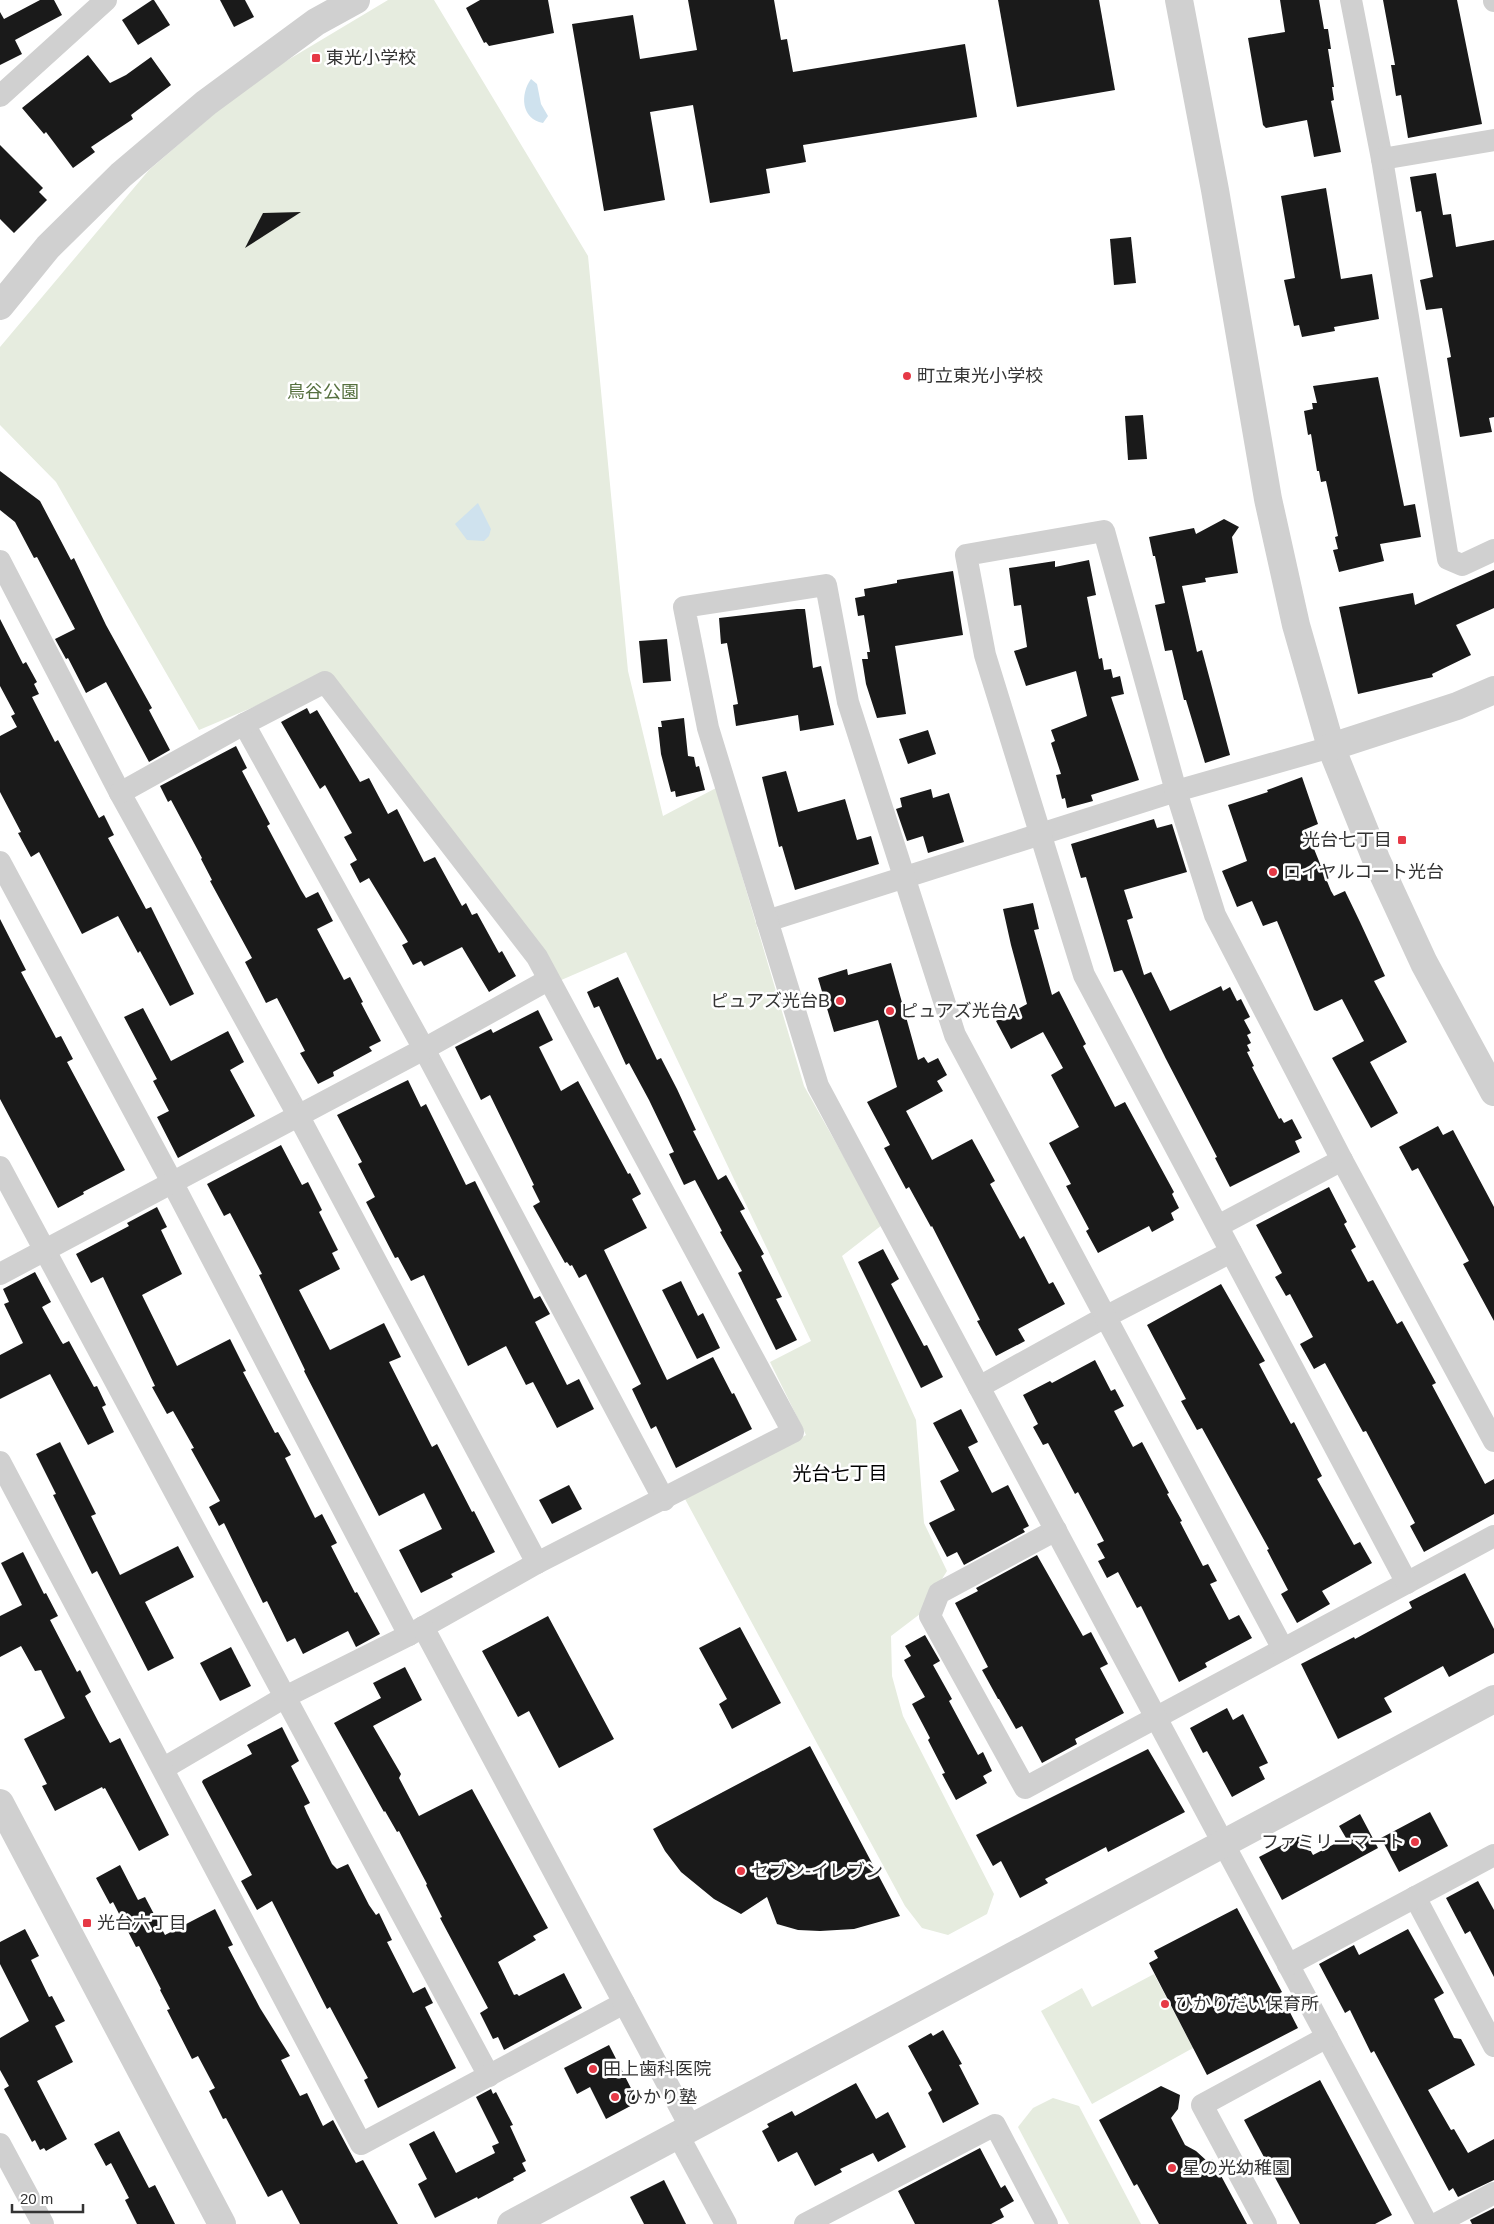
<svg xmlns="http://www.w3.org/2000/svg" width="1494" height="2224" viewBox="0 0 1494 2224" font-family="Arial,'Noto Sans JP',sans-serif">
<rect width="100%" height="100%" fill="#fff"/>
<g fill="#e6ecdf">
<polygon points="388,0 434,0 588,256 628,671 663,816 716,788 804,1086 882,1225 842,1256 916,1420 924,1523 947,1571 920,1614 891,1636 892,1676 903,1716 994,1894 987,1914 948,1935 922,1928 905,1906 685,1499 806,1435 770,1362 811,1341 626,952 559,981 329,675 199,730 56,482 0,425 0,347 149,170 251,82"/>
<polygon points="1154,1974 1193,2048 1092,2104 1041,2011 1082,1988 1092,2007"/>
<polygon points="1053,2098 1079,2106 1141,2224 1069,2224 1018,2127 1033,2108"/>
</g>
<g fill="#cfe2ee">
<path d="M531,79L537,84L541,104L548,116L543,123C521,119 520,94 531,79Z"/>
<polygon points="478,503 491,529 489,536 484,541 467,540 455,524"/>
</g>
<g fill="#1a1a1a">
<polygon points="40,0 54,0 62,15 15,40 22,54 0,65 0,12 4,19"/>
<polygon points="152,0 154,0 170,25 138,45 122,20"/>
<polygon points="220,0 245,0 254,17 234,27"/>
<polygon points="480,0 548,0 554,33 489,46 486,42 484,43 466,8"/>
<polygon points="688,0 774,0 781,40 787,39 793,72 965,44 977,117 803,145 806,162 766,169 770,193 710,203 693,105 650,112 665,200 604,211 572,24 633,15 640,59 697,50"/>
<polygon points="998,0 1099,0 1115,90 1017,107"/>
<polygon points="1280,0 1319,0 1324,29 1328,29 1331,49 1328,49 1334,87 1332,87 1334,100 1331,101 1341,152 1314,157 1307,120 1266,128 1263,125 1248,38 1285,32"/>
<polygon points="1383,0 1457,0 1482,124 1408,138 1401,95 1396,96 1391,65 1395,65"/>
<polygon points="88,55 110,83 126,75 151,57 171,85 131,115 133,119 91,147 95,152 73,168 46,132 44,134 22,108"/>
<polygon points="0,145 43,188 39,192 47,200 14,233 0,219"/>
<polygon points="1436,173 1443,215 1451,214 1456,247 1494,240 1494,417 1489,418 1492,432 1460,437 1447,358 1451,357 1442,308 1426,310 1420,280 1433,277 1421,211 1416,212 1410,177"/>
<polygon points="1326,188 1341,279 1372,274 1379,319 1334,327 1335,331 1302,337 1299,325 1294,326 1284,280 1295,278 1281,196"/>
<polygon points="301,212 245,248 263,213"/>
<polygon points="1131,237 1136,283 1114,285 1110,239"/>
<polygon points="1378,377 1404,506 1415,504 1421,537 1380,544 1384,561 1339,572 1333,550 1338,549 1335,537 1338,536 1326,481 1321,482 1319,471 1317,471 1311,434 1308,435 1304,411 1313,409 1312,403 1317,403 1313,386"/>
<polygon points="1143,415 1147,459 1128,460 1125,416"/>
<polygon points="0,471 40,501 71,560 74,558 106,625 152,708 149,710 170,750 149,762 106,682 86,693 68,658 66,659 55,639 75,629 37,557 34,558 15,522 0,510"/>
<polygon points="1224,519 1239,527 1232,537 1238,573 1205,578 1206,582 1182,586 1197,652 1202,650 1230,755 1205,763 1186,700 1184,700 1172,650 1165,651 1155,605 1165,603 1155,556 1153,556 1149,537 1194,528 1196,534"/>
<polygon points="1089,560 1096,595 1087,597 1099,659 1102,658 1104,670 1111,669 1113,678 1120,676 1124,694 1111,697 1139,780 1091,795 1093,801 1067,808 1065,798 1062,799 1056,775 1061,774 1051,743 1055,741 1051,730 1087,716 1076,671 1026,686 1014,651 1027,647 1021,605 1014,606 1009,568 1055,561 1055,567"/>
<polygon points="1494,570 1494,608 1456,625 1471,655 1432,674 1433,677 1358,694 1339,607 1413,593 1415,605"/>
<polygon points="953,571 963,635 895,646 906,714 877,718 866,684 862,659 868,659 867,652 870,652 864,615 858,616 855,598 865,596 864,589 897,583 897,580"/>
<polygon points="797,609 805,609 813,668 821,666 834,725 800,731 798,715 736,726 733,705 738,704 727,643 721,644 719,618"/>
<polygon points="0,619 23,664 26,662 37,682 34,684 39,694 32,697 55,742 58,740 99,818 104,815 114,835 108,838 146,909 151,907 194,994 170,1006 140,951 138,953 118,916 82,934 39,852 31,857 18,833 21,832 0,792 0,736 17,727 11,716 15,714 0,686"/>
<polygon points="667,639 671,681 643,683 639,641"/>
<polygon points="307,708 310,714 317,710 360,782 369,778 388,814 397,809 424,862 435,857 462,906 466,903 472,915 477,913 499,953 502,951 516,976 489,992 462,947 424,966 421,961 413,965 402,945 408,942 369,878 360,883 350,864 357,860 344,837 352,833 325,785 320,789 281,722"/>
<polygon points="684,718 688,756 694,757 696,767 699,766 705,790 676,797 675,791 671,792 661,754 658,727 662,727 661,721"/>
<polygon points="928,730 936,754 908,764 899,739"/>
<polygon points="236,746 247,768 242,771 270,824 267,826 301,890 306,898 318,892 333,921 317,929 344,980 350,977 363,1002 361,1003 381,1041 369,1047 372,1051 333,1072 334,1076 318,1084 300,1053 305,1051 277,998 266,1003 245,962 252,958 210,881 212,880 201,859 202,858 171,800 168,802 160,786"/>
<polygon points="786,771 798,812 845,799 857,840 871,836 879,864 795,890 782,846 779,847 762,777"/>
<polygon points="1302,777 1318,824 1306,829 1331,891 1334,896 1345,891 1360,922 1385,976 1374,981 1407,1042 1370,1062 1398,1113 1371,1128 1332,1058 1364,1041 1342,999 1317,1011 1314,1010 1277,921 1263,926 1252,901 1237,907 1222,871 1247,861 1228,805 1268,792 1267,790"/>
<polygon points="931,789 933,798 949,793 964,842 928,853 923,836 907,841 896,809 902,807 900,798"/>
<polygon points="1154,819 1157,828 1172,824 1187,872 1124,890 1133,918 1127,920 1144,975 1151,972 1170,1011 1221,986 1223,991 1230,987 1237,1001 1241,999 1250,1017 1244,1020 1251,1033 1247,1035 1251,1043 1247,1045 1250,1051 1247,1052 1254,1066 1252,1067 1279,1119 1281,1118 1284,1123 1292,1119 1302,1138 1295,1141 1300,1152 1230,1187 1215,1158 1217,1157 1166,1059 1122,970 1114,972 1086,877 1081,878 1071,844"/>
<polygon points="1033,903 1039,929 1034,930 1052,995 1059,991 1086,1044 1083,1046 1115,1107 1125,1102 1174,1192 1172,1194 1179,1208 1171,1213 1174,1220 1152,1232 1149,1226 1098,1253 1086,1231 1089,1229 1066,1186 1071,1184 1049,1143 1079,1127 1051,1075 1063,1068 1043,1032 1011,1049 996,1021 1027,1004 1011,945 1003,909"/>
<polygon points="0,919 26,970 21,972 56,1038 61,1036 73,1059 67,1062 125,1170 83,1192 84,1194 58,1208 0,1099"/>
<polygon points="891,963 918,1060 924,1057 928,1063 938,1058 947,1075 937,1081 943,1091 906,1111 932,1160 972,1139 995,1181 990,1184 1020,1239 1024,1236 1049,1284 1053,1282 1065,1304 1018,1329 1025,1341 996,1356 977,1321 980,1320 932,1226 931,1227 909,1187 906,1189 884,1148 890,1145 867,1102 897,1087 878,1020 834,1032 818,978 847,969 848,975"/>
<polygon points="618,977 657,1060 661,1058 677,1089 696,1130 693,1131 718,1180 726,1175 745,1209 740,1211 764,1254 761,1256 782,1297 776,1299 797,1340 776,1350 738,1273 742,1271 720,1232 722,1231 695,1180 684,1185 669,1154 674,1152 649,1100 629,1063 626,1065 599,1006 594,1008 587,992"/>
<polygon points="143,1008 171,1061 228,1031 244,1062 230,1070 255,1116 178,1158 157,1117 169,1111 153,1081 157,1079 124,1017"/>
<polygon points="538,1010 553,1040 539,1047 561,1091 578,1081 628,1174 630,1173 641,1194 632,1199 647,1228 604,1250 667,1380 713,1357 732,1394 734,1393 752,1429 676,1468 656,1426 651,1429 632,1389 641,1384 586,1274 579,1278 572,1265 570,1266 567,1262 565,1263 533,1206 540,1202 532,1186 534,1185 490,1095 481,1100 455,1047 491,1029 493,1033"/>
<polygon points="408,1080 421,1107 426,1104 466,1185 475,1181 534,1299 540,1296 550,1314 535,1322 567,1385 579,1379 594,1409 557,1428 533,1382 526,1385 506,1346 468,1366 424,1275 411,1281 398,1257 395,1258 366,1202 375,1197 358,1164 362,1162 337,1115"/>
<polygon points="1438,1126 1443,1135 1453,1130 1494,1207 1494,1321 1463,1264 1469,1261 1418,1168 1412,1171 1399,1147"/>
<polygon points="281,1145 302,1185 308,1182 322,1210 319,1212 338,1250 332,1253 340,1269 299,1290 330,1350 384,1323 401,1357 389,1362 432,1447 437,1444 472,1512 474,1511 495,1552 451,1574 453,1577 421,1593 399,1550 442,1529 424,1493 379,1516 304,1371 305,1370 259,1275 262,1274 230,1213 224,1216 207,1184"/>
<polygon points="1329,1187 1347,1222 1344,1224 1356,1247 1351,1250 1368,1282 1373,1280 1397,1324 1402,1321 1436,1383 1432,1385 1485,1484 1494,1479 1494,1514 1424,1552 1410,1526 1415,1523 1366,1431 1363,1432 1325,1363 1314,1369 1300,1344 1313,1337 1290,1294 1286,1296 1275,1277 1282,1273 1256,1225"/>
<polygon points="157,1207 167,1227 161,1230 182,1274 142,1295 177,1366 230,1339 246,1371 243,1372 275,1433 278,1432 291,1455 285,1458 315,1518 322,1514 337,1543 331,1546 355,1593 357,1592 380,1634 356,1647 348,1631 303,1654 295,1638 287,1642 267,1601 263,1603 224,1523 219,1526 209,1507 220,1501 191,1449 194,1448 173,1411 167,1414 152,1387 155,1386 103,1277 91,1283 76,1254 129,1226 127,1223"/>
<polygon points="883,1249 899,1279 891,1284 924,1346 927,1345 943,1377 921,1388 858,1262"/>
<polygon points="35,1272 51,1302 42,1307 61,1341 63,1344 69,1341 94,1387 97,1386 106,1405 102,1407 114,1432 88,1445 50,1374 0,1399 0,1355 23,1343 4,1304 9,1302 3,1289"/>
<polygon points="681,1281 698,1316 703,1313 720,1348 697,1359 662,1290"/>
<polygon points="1221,1284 1265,1361 1259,1364 1291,1424 1294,1422 1322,1476 1317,1479 1354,1545 1360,1542 1372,1563 1322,1591 1330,1604 1297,1623 1281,1594 1288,1590 1267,1550 1269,1549 1202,1428 1197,1430 1181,1401 1186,1399 1147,1325"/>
<polygon points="1095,1360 1111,1391 1115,1389 1124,1406 1114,1411 1133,1447 1142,1442 1169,1493 1167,1494 1182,1521 1180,1522 1203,1566 1208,1564 1217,1581 1210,1584 1229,1620 1239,1615 1252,1638 1205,1663 1207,1667 1179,1682 1141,1606 1137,1608 1118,1572 1107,1578 1098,1561 1105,1558 1097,1544 1104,1541 1078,1492 1075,1494 1048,1443 1043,1445 1033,1427 1038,1424 1023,1395 1050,1381 1052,1383"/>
<polygon points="961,1409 978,1442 968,1447 992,1493 1008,1485 1029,1526 1023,1529 1025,1532 964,1565 957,1552 947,1557 929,1523 955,1510 940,1481 959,1471 933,1423"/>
<polygon points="60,1442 96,1514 91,1516 120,1575 178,1546 194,1577 145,1602 174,1658 148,1671 97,1571 92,1574 53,1495 56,1494 36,1454"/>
<polygon points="569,1485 582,1509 552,1524 539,1500"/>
<polygon points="23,1552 44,1594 46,1593 58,1616 50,1620 77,1672 80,1670 91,1692 85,1696 98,1721 110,1743 120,1738 169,1835 139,1851 105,1788 103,1789 102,1787 55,1811 42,1786 47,1784 24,1739 65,1718 41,1670 35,1671 21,1646 0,1657 0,1616 22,1605 1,1563"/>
<polygon points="1037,1555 1083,1636 1091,1632 1108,1664 1100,1668 1124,1713 1075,1739 1077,1744 1042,1763 1022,1726 1016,1729 999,1699 998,1699 982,1670 988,1667 955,1603 978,1591 976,1588"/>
<polygon points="1465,1573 1494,1629 1494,1653 1449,1677 1443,1666 1384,1698 1392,1712 1338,1739 1301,1664 1354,1637 1355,1639 1412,1608 1409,1602"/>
<polygon points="548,1616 614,1739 559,1768 529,1711 518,1717 482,1651"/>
<polygon points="740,1627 781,1703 732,1729 719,1704 727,1699 699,1648"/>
<polygon points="925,1635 940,1661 933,1665 952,1699 949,1701 978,1755 983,1752 992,1771 983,1776 987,1783 956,1800 942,1774 945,1773 928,1740 930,1738 912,1704 925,1697 904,1660 911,1656 905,1646"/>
<polygon points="231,1647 251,1686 220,1701 200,1663"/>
<polygon points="405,1667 422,1700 373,1726 401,1774 399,1778 419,1816 472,1789 548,1928 533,1936 536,1940 498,1962 514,1995 517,1994 519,1996 564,1973 582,2008 504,2050 498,2037 493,2039 480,2013 488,2008 440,1918 442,1917 426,1885 427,1884 399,1831 397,1832 385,1811 384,1812 334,1723 381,1698 373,1683"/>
<polygon points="1227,1708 1233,1720 1243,1714 1268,1763 1259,1767 1265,1779 1232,1797 1207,1751 1203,1753 1190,1728"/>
<polygon points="282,1727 299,1761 291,1766 310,1803 304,1806 307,1813 332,1864 337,1869 348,1864 369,1905 376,1915 379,1913 392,1940 387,1942 413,1993 425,1987 433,2003 425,2007 456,2068 378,2108 364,2080 368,2078 330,2007 327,2009 272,1901 257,1910 241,1881 252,1875 202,1782 203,1780 252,1754 247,1745"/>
<polygon points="810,1746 900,1916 854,1929 820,1931 798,1930 777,1924 767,1897 741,1914 714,1899 681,1872 665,1851 653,1829"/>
<polygon points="1148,1749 1185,1812 1108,1852 1106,1847 1045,1879 1048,1883 1020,1898 1001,1861 993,1866 976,1835"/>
<polygon points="1430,1812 1448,1846 1399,1872 1381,1838"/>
<polygon points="1360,1814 1378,1848 1282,1900 1259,1857 1302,1835 1313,1855 1346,1838 1339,1826"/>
<polygon points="120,1865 138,1900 145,1897 165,1935 215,1909 233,1945 228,1947 260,2008 290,2056 281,2060 300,2096 307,2093 323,2126 333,2120 356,2163 363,2160 398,2224 300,2224 282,2190 268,2197 226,2118 223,2119 209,2091 215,2088 198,2056 192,2059 167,2010 170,2009 160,1990 161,1989 139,1946 136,1947 113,1902 110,1904 96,1878"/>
<polygon points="1478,1881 1494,1910 1494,1977 1470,1931 1465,1934 1446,1898"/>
<polygon points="1237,1908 1282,1992 1280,1993 1298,2028 1207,2075 1149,1963 1158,1958 1154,1951"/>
<polygon points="25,1929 39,1956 31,1960 49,1997 52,1996 65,2021 55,2026 73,2062 37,2081 67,2139 46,2151 44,2148 40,2150 35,2140 32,2142 4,2089 9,2086 0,2070 0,2038 29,2021 0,1964 0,1942"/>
<polygon points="1408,1929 1444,1993 1434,1999 1454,2038 1461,2039 1475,2065 1428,2090 1451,2130 1454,2129 1468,2153 1494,2139 1494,2180 1458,2197 1453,2188 1449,2191 1374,2051 1371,2053 1350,2010 1345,2013 1319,1964 1354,1945 1359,1955"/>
<polygon points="943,2030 962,2064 959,2065 979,2104 943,2123 928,2093 932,2090 908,2046 931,2033 933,2036"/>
<polygon points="609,2045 638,2102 606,2119 590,2087 577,2094 564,2068"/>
<polygon points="1320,2080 1392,2215 1375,2224 1300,2224 1244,2120"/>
<polygon points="856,2083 876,2119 888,2112 906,2147 878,2162 873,2153 840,2169 842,2172 815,2186 797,2152 778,2162 762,2131 769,2127 767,2124 792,2111 795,2116"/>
<polygon points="1161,2086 1180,2095 1178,2109 1171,2118 1185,2145 1196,2151 1207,2161 1212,2159 1247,2224 1159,2224 1137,2184 1134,2186 1099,2120"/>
<polygon points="491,2089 493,2094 496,2092 513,2125 510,2126 526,2161 522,2163 526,2171 513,2178 514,2180 478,2199 477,2197 435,2218 418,2184 427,2179 409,2144 434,2131 456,2173 495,2153 492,2146 499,2143 476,2097"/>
<polygon points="119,2131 149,2188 155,2185 175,2224 137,2224 125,2200 129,2198 111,2163 106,2166 94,2144"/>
<polygon points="980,2148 1001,2188 1005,2185 1014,2201 1000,2209 1004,2217 991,2224 915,2224 898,2191"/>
<polygon points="664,2180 686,2224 644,2224 630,2197"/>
<polygon points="1494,2208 1494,2224 1472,2224 1470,2220"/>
</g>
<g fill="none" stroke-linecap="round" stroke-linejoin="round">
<g stroke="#d0d0d0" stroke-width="22">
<polyline points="1351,0 1382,159 1448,559 1462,565 1494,550"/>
<polyline points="1494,0 1494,1"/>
<polyline points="0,96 106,0"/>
<polyline points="1382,159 1494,140"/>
<polyline points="0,561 120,793 298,1115 537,1563"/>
<polyline points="244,724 424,1049 664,1500"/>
<polyline points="120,793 244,724 325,682 537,957 793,1432 537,1563 409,1635 285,1697 164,1768"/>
<polyline points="0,862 172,1182 409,1635"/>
<polyline points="767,921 1176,791 1331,747"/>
<polyline points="0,1167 489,2076"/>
<polyline points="1218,1226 1342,1160"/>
<polyline points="0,1274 424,1049 548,980"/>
<polyline points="979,1387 1107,1316 1231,1252"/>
<polyline points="0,1462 361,2144 624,2003"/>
<polyline points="1056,1530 939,1593 930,1616 1025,1788 1494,1536"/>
<polyline points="1407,1583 1084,975 985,655 966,555 1104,531 1176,791 1215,915 1342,1160 1494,1441"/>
<polyline points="423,1627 691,2128"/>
<polyline points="1283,1649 955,1035 848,702 826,585 684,607 708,728 818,1086 1427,2224"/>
<polyline points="1415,1897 1494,2046"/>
<polyline points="1288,1965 1494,1855"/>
<polyline points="678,2135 726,2224"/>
<polyline points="0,2144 43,2224"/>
<polyline points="805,2224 995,2125 1047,2224"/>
<polyline points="1266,2224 1202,2105 1327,2037"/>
<polyline points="1436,2224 1494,2193"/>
</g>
<g stroke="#d0d0d0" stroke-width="28">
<polyline points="1179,0 1215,190 1268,499 1296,625 1331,747 1376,859 1424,963 1494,1092"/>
<polyline points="0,306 48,247 121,175 206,103 316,22 356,0"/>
<polyline points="1331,747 1457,706 1494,690"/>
<polyline points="0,1803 222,2224"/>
<polyline points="511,2224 1494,1699"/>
</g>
</g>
<g fill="#e63946" stroke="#fff" stroke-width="2">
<rect x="311" y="53" width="10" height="10" rx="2.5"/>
<circle cx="907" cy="376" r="5"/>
<rect x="1397" y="835" width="10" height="10" rx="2.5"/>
<circle cx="1273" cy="872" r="5"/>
<circle cx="840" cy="1001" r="5"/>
<circle cx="890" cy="1011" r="5"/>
<circle cx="1415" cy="1842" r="5"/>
<circle cx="741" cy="1871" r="5"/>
<rect x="82" y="1918" width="10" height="10" rx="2.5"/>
<circle cx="1165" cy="2004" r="5"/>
<circle cx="593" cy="2069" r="5"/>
<circle cx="615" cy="2097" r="5"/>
<circle cx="1172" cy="2168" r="5"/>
</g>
<g text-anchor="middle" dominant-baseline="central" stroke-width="5" stroke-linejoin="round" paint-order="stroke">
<g font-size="18" fill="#333" stroke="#fff" text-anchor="start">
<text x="326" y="58">東光小学校</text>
<text x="917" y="376">町立東光小学校</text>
<text x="1392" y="840" text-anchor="end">光台七丁目</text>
<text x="1283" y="872">ロイヤルコート光台</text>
<text x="830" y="1001" text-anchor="end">ピュアズ光台B</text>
<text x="900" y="1011">ピュアズ光台A</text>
<text x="1405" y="1842" text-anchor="end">ファミリーマート</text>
<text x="751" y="1871">セブン-イレブン</text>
<text x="97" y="1923">光台六丁目</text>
<text x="1175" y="2004">ひかりだい保育所</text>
<text x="603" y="2069">田上歯科医院</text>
<text x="625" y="2097">ひかり塾</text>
<text x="1182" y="2168">星の光幼稚園</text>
</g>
<g font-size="18" fill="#56703f" stroke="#fff">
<text x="323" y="392">鳥谷公園</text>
</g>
<g font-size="19" fill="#000" stroke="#fff">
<text x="840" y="1473">光台七丁目</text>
</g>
</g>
<path d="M12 2204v8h71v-8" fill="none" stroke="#333333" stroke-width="2.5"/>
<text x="20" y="2204" font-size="15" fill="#333333" stroke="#ffffff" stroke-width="4" paint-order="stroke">20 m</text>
</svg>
